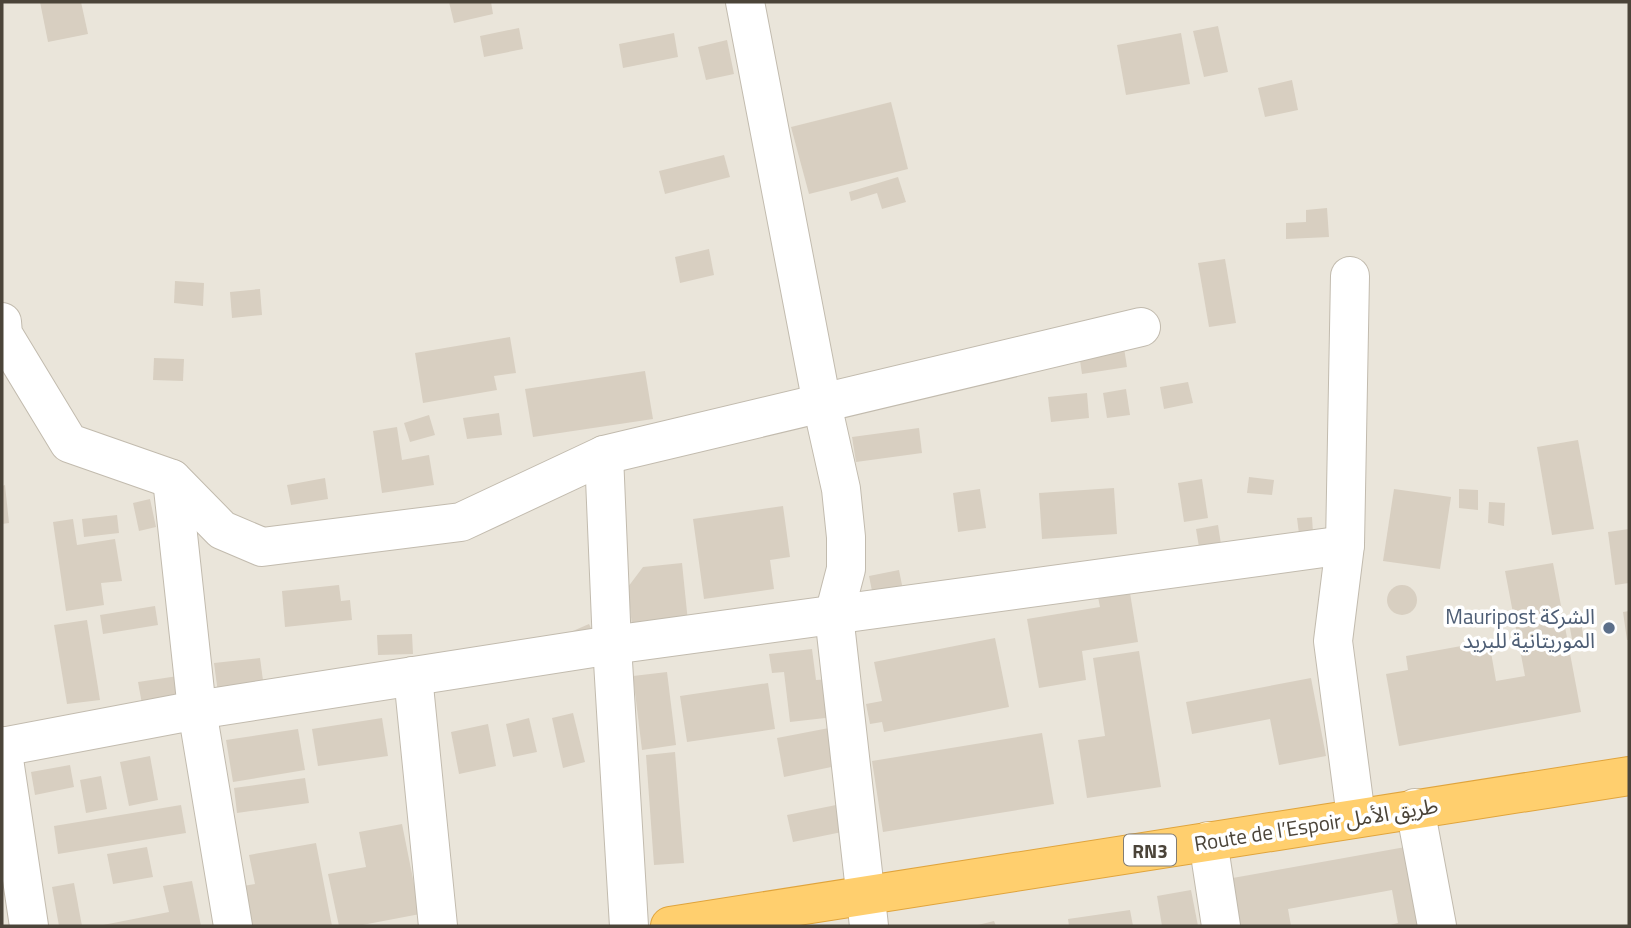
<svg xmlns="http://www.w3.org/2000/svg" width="1631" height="928" viewBox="0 0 1631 928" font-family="'Titillium Web','Noto Sans Arabic',sans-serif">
<rect width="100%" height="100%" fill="#f6f3ec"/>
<rect fill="#eae5da" x="2" y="2" width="1627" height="924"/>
<g fill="#d8cfc1">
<polygon points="40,2 81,2 88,34 48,42"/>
<polygon points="449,2 491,2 493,14 454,23"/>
<polygon points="1218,26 1228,72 1204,77 1193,31"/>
<polygon points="519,28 523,49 484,57 480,36"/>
<polygon points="674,33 678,57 623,68 619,44"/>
<polygon points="1181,33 1190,84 1126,95 1117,45"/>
<polygon points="727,40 734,74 706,80 698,47"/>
<polygon points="1292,80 1298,110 1265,117 1258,88"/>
<polygon points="891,102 908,169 809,194 791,127"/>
<polygon points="724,155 730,177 665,194 659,171"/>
<polygon points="898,177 906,202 882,209 877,193 851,201 849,192"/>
<polygon points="1327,208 1329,237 1286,239 1286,223 1306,222 1306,210"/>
<polygon points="709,249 714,275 680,283 675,257"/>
<polygon points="1225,259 1236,323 1209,327 1198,263"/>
<polygon points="175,281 204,283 203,306 174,303"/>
<polygon points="260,289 262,315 232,318 230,292"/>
<polygon points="510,337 516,373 494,376 497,390 423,403 415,353"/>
<polygon points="1124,348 1127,367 1082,374 1079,354"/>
<polygon points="154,358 184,359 183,381 153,380"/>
<polygon points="645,371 653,419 533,437 525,389"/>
<polygon points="1188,382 1193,403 1164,409 1160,387"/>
<polygon points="1126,389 1130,415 1107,418 1103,393"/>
<polygon points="1087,393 1089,418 1051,422 1048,397"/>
<polygon points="499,413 502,435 467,439 463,418"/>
<polygon points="429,415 435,435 410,442 404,423"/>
<polygon points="397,427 402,460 429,455 434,485 382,493 373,431"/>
<polygon points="919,428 922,453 856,462 852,437"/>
<polygon points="1578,440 1594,529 1552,535 1537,447"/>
<polygon points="1249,477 1274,480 1272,495 1247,493"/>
<polygon points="325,478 328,499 291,505 287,485"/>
<polygon points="1202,479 1208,518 1184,522 1178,483"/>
<polygon points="5,485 9,523 2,524 2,486"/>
<polygon points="1114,488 1117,534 1042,539 1039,493"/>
<polygon points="980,489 986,528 958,532 953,493"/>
<polygon points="1394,489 1451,497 1440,569 1383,561"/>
<polygon points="1459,489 1478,490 1478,510 1459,508"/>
<polygon points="150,499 156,527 139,531 133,503"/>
<polygon points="1489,502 1505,503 1504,526 1488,523"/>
<polygon points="783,506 790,557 770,560 774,589 704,599 693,519"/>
<polygon points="117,515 119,533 84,537 82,519"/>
<polygon points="1312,517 1313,533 1299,534 1297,518"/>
<polygon points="73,519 77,545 115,539 122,581 101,583 104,605 66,611 53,522"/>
<polygon points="1218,525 1221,544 1199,547 1196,529"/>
<polygon points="1629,529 1629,583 1615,585 1608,532"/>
<polygon points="682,563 688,622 632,627 628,587 643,567"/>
<polygon points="1553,563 1581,712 1399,746 1386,674 1408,670 1406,656 1489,641 1496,681 1525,676 1505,571"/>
<polygon points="899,570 904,595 874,601 869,576"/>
<circle cx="1402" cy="600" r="15"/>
<polygon points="339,585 341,601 350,600 352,620 285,627 282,591"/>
<polygon points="1129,587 1138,642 1082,651 1086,680 1039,688 1027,619 1100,607 1097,592"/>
<polygon points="155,606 158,625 103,634 100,615"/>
<polygon points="1629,611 1629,640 1627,640 1623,612"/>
<polygon points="1580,614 1584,643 1573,645 1568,617"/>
<polygon points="87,620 100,700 67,704 54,625"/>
<polygon points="589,624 596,638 580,646 573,631"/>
<polygon points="412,634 413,654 378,655 377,635"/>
<polygon points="995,638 1009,707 884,732 882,722 870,724 866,704 882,701 874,662"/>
<polygon points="812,649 816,680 830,679 834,717 790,722 784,672 772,673 769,654"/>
<polygon points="1139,651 1161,787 1087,798 1078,740 1105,736 1093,658"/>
<polygon points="260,658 264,688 218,693 214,663"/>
<polygon points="667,672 676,745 642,750 633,676"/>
<polygon points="178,676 183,697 142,704 138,682"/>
<polygon points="1311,678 1326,756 1279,765 1270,719 1192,734 1186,702"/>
<polygon points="768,683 775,729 687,742 680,696"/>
<polygon points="573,713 585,762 563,768 552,718"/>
<polygon points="382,718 388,756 318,766 312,729"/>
<polygon points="529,718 537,752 513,757 506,724"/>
<polygon points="488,724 496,766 459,774 451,732"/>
<polygon points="829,728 836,766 784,777 777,738"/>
<polygon points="298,729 305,770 233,782 226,740"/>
<polygon points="1042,733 1054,804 883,832 872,761"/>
<polygon points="675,752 684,863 654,865 646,755"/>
<polygon points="150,756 158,800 129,806 120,762"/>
<polygon points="70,765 74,787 35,795 31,772"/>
<polygon points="101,776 107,809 86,813 80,780"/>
<polygon points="305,778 309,803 237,813 234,788"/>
<polygon points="181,805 186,833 58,854 54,826"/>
<polygon points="836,805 842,832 793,842 787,815"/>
<polygon points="402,824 420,914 357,926 339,926 328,874 366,867 359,832"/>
<polygon points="316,843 332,926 250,926 243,886 255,884 249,855"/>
<polygon points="1411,846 1426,926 1386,926 1398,923 1392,890 1288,909 1291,926 1236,926 1227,879"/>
<polygon points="147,847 153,877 113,884 107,854"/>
<polygon points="192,881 201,926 98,926 169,912 163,886"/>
<polygon points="74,883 82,926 59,926 52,887"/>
<polygon points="1191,890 1198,926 1162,926 1157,896"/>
<polygon points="1130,910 1133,926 1069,926 1068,919"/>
<polygon points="994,921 996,926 978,926 978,925"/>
</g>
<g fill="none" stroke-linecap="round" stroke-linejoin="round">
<g stroke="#c2bbae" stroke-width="40">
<g id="street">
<polyline points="745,2 822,404 841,489 846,537 846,569 834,615 869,926"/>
<polyline points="1350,276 1345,545 1333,641 1356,817"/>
<polyline points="2,322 3,334 69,443 172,479 222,530 262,547 461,522 604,455 1141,327"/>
<polyline points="604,455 612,645 629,926"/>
<polyline points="172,479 197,710 233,926"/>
<polyline points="413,676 438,926"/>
<polyline points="2,746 29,926"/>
<polyline points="2,747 197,710 612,645 1345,545"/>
<polyline points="1415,808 1437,926"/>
<polyline points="1208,841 1221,926"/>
</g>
</g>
<g stroke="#e0a43c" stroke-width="40">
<polyline id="highway" points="670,926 1629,776"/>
</g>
<use href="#street" stroke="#fff" stroke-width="38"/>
<use href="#highway" stroke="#ffcf6e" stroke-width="38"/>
</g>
<circle fill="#5c6f8a" stroke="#fff" stroke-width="2.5" cx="1609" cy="628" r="7"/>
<g text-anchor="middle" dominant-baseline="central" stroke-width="7" stroke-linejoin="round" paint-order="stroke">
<rect fill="#fff" stroke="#817c74" stroke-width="2" x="1124" y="834.5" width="52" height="31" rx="5"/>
<g font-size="19" font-weight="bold" fill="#4b4439">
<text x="1150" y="850">RN3</text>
</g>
<g font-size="21" fill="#4e5e75" stroke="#fff" text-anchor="end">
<text x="1595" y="616">Mauripost الشركة<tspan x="1595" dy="24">الموريتانية للبريد</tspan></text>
</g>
<g font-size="21" fill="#4b4439" stroke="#fff">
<text transform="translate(1316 824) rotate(-9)">Route de l’Espoir طريق الأمل</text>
</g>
</g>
<rect width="1631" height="928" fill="none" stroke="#4b4439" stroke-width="7"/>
</svg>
